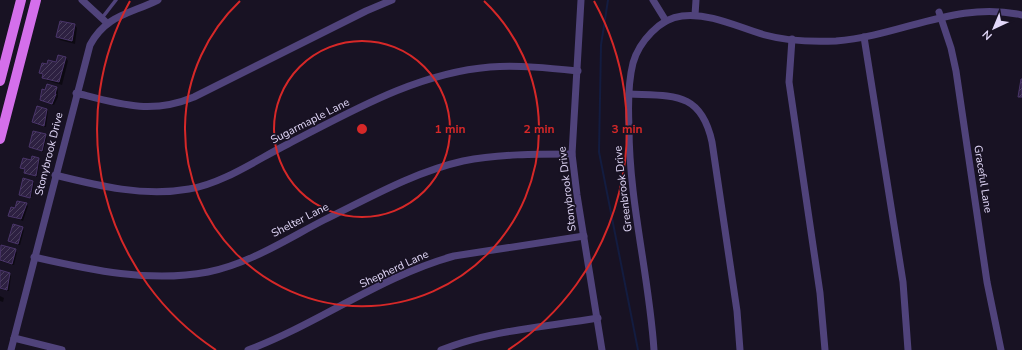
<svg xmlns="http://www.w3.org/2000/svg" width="1022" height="350" viewBox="0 0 1022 350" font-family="'Nunito Sans',sans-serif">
<defs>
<pattern id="building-hatch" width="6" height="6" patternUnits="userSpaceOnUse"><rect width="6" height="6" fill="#2d2041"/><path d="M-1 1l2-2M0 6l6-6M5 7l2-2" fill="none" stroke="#4b405d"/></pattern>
</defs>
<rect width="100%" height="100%" fill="#181223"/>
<g fill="#0007">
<polygon points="74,25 77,28 75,44 60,40 57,37"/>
<polygon points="66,58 68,61 62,85 46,80 40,73 48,66"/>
<polygon points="56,88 58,90 58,97 54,105 41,100 46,91"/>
<polygon points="47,110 48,112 46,127 35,124 33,122"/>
<polygon points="45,135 47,137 43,152 30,147"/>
<polygon points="38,159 40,161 37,177 26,174 25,170 21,168"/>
<polygon points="32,181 34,183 32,197 20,194"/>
<polygon points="26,204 28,206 23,221 9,216 16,209"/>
<polygon points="22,228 24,230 20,245 11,242 9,240"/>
<polygon points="1,247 17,252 14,265 0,261"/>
<polygon points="0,272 11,276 9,291 0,289"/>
<polygon points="0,296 4,298 3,302 0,301"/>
</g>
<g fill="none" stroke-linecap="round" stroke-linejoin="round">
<polyline stroke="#131c40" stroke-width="2" points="608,0 601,45 599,152 638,350"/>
</g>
<g fill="url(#building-hatch)" stroke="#4a356a">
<polygon points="60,21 75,24 72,41 56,37"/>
<polygon points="58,55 66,57 59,82 42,78 43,74 39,73 42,63 47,64 48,60 56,62"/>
<polygon points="1021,79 1022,79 1022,97 1018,97"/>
<polygon points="47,84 57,87 55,94 56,94 52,104 40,100 42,89 45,90"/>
<polygon points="37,106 47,109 44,126 32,122"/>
<polygon points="33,131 46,134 42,151 29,147"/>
<polygon points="32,156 39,158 36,176 24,173 25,169 20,168 23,158 31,160"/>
<polygon points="23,178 33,181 30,198 19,195"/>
<polygon points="17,201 27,203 21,219 8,216 11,207 15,208"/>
<polygon points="13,224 23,227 18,244 8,241"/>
<polygon points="1,245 16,249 12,264 0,260"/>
<polygon points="0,270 10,273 7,290 0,288"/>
</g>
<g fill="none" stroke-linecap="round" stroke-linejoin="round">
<polyline stroke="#50437b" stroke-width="3.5" points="102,18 116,0"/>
<g stroke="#50437b" stroke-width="7">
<polyline points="82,0 107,23"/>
<polyline points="581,0 572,154 577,195 602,350"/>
<polyline points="653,0 666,21"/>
<polyline points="939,12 951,48 956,71 987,282 1001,350"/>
<polyline points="695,15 696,0"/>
<polyline points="864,37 903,282 908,350"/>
<polyline points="792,39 789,82 820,293 825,350"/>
<path d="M76,93C119,104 151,115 194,97L366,11L392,0"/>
<path d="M629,94C673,96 701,91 712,142L737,311L740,350"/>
<path d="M55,175C99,186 144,197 189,189C222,184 258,159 288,144C352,111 417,73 490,67C519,65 549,68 578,71"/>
<path d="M34,257C91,270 150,283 208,272C249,264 287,239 324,220C369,198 414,172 463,161C499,154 536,154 572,154"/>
<polyline points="14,338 62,350"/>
<path d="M11,350L90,45C106,15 130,14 158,0"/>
<path d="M248,350C318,324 381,276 454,256L584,236"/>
<path d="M441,350C491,330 545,327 598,318"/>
<path d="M654,350C649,275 629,202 629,127C628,106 628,83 633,63C639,42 660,18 682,16C712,13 737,27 765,35C787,41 814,42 836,41C902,36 957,0 1022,15"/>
</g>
<g stroke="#d46feb" stroke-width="10">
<polyline points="0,81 21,0"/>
<polyline points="0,139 36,0"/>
</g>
</g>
<g fill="none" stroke="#d62828" stroke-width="2">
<circle cx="362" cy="129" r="88"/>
<path d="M484 1A177 177 0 1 1 240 1"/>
<path d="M216 350A265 265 0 0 1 130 1M594 1A265 265 0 0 1 508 350"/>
</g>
<g text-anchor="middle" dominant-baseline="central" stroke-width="3.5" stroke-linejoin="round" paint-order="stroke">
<g font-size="11" fill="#e3d9fa" stroke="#181223">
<text transform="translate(310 121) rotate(-27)">Sugarmaple Lane</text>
<text transform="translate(49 154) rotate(-76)">Stonybrook Drive</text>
<text transform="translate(983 179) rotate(81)">Graceful Lane</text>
<text transform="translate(567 189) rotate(-97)">Stonybrook Drive</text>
<text transform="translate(623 189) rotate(-97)">Greenbrook Drive</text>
<text transform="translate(300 220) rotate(-27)">Shelter Lane</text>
<text transform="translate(394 269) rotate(-25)">Shepherd Lane</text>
</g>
</g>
<circle cx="362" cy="129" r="6" fill="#d62828" stroke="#181223" stroke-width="2"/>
<g font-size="12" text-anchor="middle" font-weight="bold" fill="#d62828" stroke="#181223" stroke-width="3.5" stroke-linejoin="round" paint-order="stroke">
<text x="450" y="133">1 min</text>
<text x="539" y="133">2 min</text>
<text x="627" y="133">3 min</text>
</g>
<g transform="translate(994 28) rotate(224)" stroke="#181223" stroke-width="3" paint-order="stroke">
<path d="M0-3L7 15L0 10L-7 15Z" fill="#e3d9fa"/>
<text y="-6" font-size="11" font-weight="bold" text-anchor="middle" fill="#e3d9fa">N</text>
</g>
</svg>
